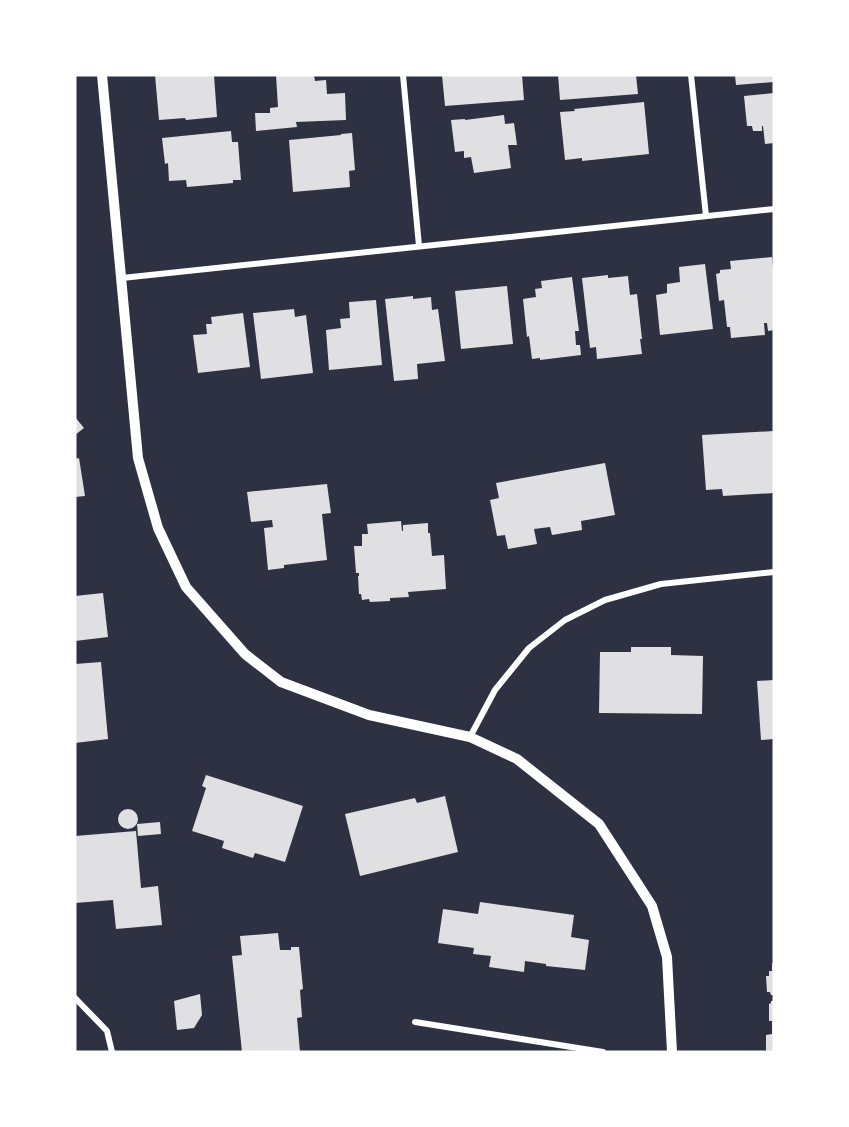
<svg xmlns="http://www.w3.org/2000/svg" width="849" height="1127" viewBox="0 0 849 1127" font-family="'Roboto Serif',serif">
<rect width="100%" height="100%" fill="#2d3142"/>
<g fill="#e0e0e3">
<polygon points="155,75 214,75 217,117 186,120 185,118 159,120"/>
<polygon points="276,75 314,75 315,81 326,80 327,94 345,93 346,120 296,122 297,127 256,131 255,113 270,113 270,108 278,107"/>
<polygon points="442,75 500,75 500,76 522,75 524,100 445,106"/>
<polygon points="558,75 636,75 638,94 560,100"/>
<polygon points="735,75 774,75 774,82 736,85"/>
<polygon points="774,93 774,143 765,144 763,126 762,126 762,131 753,131 752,126 747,126 744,96"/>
<polygon points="644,102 649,154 582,161 582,158 565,160 560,112 575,111 574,109"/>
<polygon points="504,115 505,124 514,123 517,145 508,145 511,168 474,173 471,157 464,158 464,151 455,152 451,120 465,119 465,120"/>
<polygon points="231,131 232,142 238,142 241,180 233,180 233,183 187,187 186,180 169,181 168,163 165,164 162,138"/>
<polygon points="352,133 355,170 349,171 350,187 293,192 289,140 341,135 341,134"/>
<polygon points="772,257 774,280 774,330 768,331 767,323 764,323 765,335 731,338 730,327 727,327 724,300 719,301 716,274 720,273 720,270 731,269 730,261"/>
<polygon points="705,264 713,329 660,335 656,295 667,293 667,284 680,282 679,267"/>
<polygon points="608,275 608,278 628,276 630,295 637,294 642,339 640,339 642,354 597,359 596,347 590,348 582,278"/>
<polygon points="572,277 579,331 575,331 576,345 580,345 581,355 540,360 540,358 532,359 529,336 527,337 523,299 536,297 535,289 542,288 541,281"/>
<polygon points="507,286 513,344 461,349 455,291"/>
<polygon points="413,296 413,299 431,297 432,310 438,309 445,361 417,364 418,379 394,381 385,299"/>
<polygon points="376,300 382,365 329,370 326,330 341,328 340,319 350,318 349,302"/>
<polygon points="294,309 295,317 306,315 313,373 261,379 253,313"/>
<polygon points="243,313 250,367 198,373 193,335 207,334 206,324 212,324 211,317"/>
<polygon points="75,417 84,428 75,435"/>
<polygon points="774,431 774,493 723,496 722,489 706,490 702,435"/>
<polygon points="79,458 85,496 75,497 75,459"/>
<polygon points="605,463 615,515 581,521 582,530 552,535 550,527 534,529 537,544 508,549 505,535 497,536 490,500 499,498 496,483"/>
<polygon points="327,484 331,513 322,514 327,560 284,565 284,568 268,570 264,528 273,527 272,520 251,522 247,492"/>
<polygon points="401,521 402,531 403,531 403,525 428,523 428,533 430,533 432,556 444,555 446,589 408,592 409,597 390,598 390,601 370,602 369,599 362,600 361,594 359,594 358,576 359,576 359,573 356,573 354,546 362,546 362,534 368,534 367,524"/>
<polygon points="103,593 108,637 75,641 75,596"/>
<polygon points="631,647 671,647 671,655 703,656 702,714 599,713 600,652 631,652"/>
<polygon points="101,662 108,739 75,743 75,664"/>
<polygon points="774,680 774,739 761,740 757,681"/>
<polygon points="206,775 303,806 285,862 255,853 253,858 222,848 224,841 192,831 206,788 202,786"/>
<polygon points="445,796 458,852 360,876 345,814 415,798 417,803"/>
<circle cx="128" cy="819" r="10"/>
<polygon points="160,822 161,834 138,836 137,824"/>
<polygon points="136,831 141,888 158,886 162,925 116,929 113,900 75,903 75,836"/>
<polygon points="480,902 574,915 571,937 589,940 585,970 546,966 546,964 525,961 524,972 489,967 491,956 473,954 474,948 438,943 443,909 478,914"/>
<polygon points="278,933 280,950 291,950 291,947 299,947 303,989 300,990 302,1017 297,1018 300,1052 242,1052 232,956 242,955 240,936"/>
<polygon points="772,963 774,963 774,995 771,995 770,992 767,992 766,976 769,976 769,971 772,971"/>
<polygon points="200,994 202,1015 194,1028 177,1030 174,1001"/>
<polygon points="771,1001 774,1001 774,1052 766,1052 766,1035 772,1034 772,1021 769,1021 769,1004 771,1003"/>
</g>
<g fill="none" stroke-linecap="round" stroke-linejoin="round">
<g stroke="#fff" stroke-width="6">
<polyline points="403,75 419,246"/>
<polyline points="691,75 706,216"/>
<polyline points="122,278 774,209"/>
<polyline points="470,737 495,690 529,648 565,620 605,600 661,584 774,572"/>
<polyline points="75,998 107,1031 112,1052"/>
<polyline points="415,1022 603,1052"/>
</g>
<polyline stroke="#fff" stroke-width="10" points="102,75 138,458 158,528 186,587 245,654 281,682 369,715 470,737 517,759 599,824 652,906 667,957 672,1052"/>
</g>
<rect width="849" height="1127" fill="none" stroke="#ffffff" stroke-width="153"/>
</svg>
